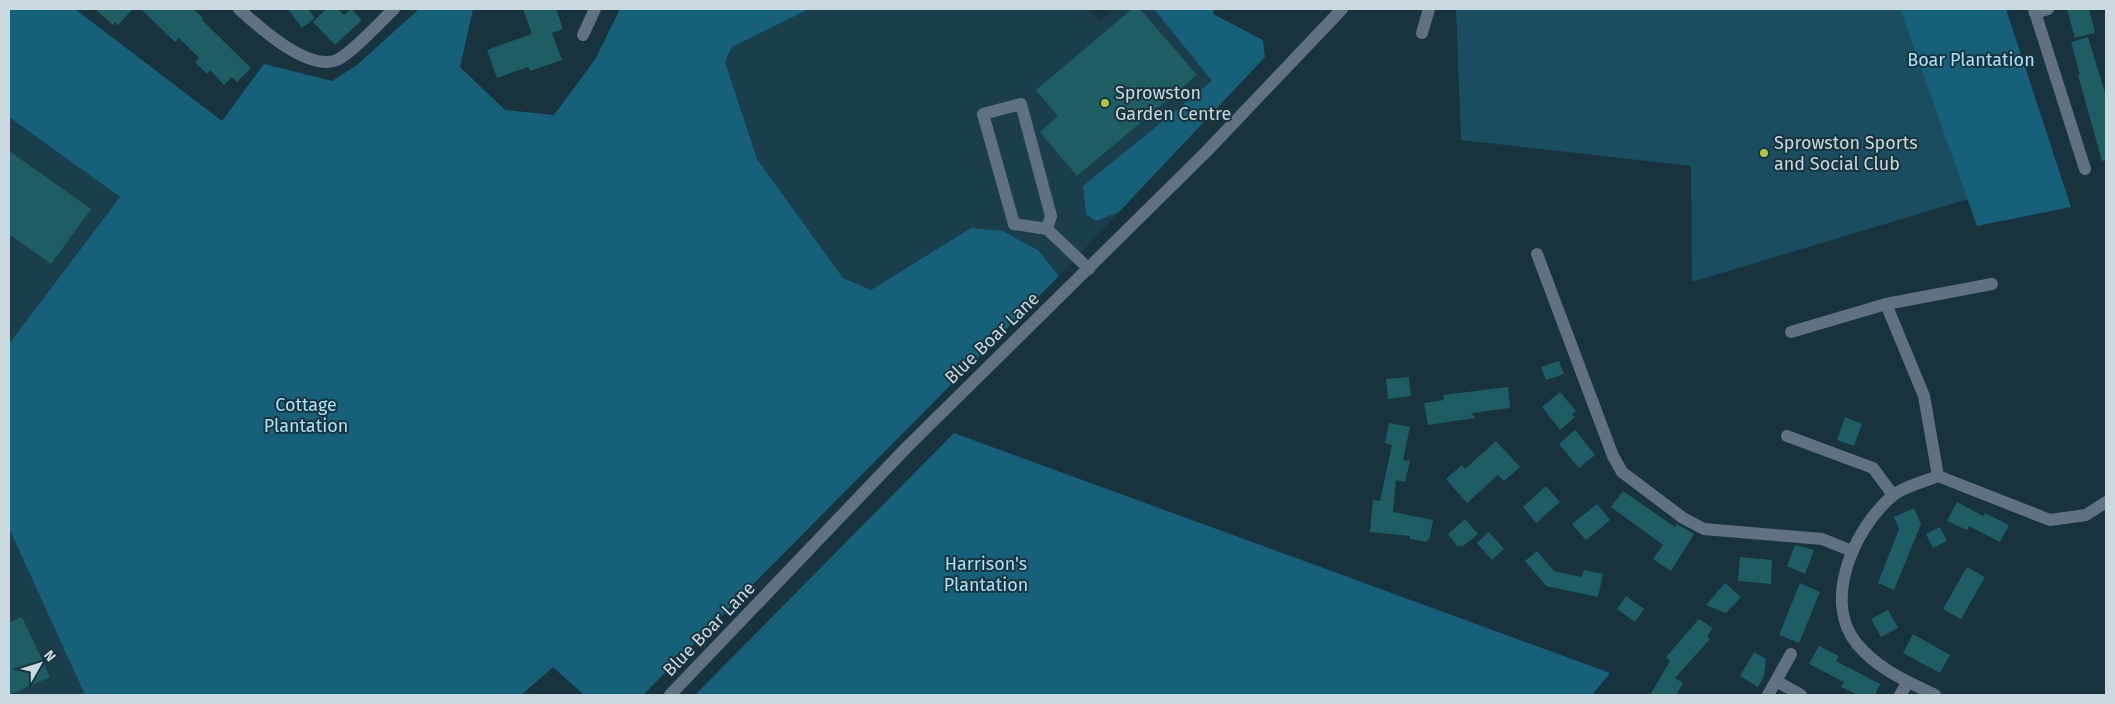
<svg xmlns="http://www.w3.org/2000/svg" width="2115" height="704" viewBox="0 0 2115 704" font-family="'Fira Sans',sans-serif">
<rect width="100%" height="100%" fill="#18333e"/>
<g fill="#1b3e4c">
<polygon points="809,9 1088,9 1099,21 1116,9 1154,9 1212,81 1083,186 1086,214 1096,221 1119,212 1059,276 1038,250 971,228 871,290 843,278 757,159 725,62 732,47"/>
<polygon points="9,117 120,197 9,344"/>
<polygon points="9,528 85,695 9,695"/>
</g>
<polygon fill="#1b4d60" points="1456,9 1900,9 1968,199 1692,282 1691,166 1461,140"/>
<g fill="#17607a">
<polygon points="9,9 75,9 222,121 264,64 332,81 357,65 419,9 473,9 460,67 505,110 554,115 596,58 620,9 809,9 732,47 725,62 757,159 843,278 871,290 971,228 1002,231 1038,250 1059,276 643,695 584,695 553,667 521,695 85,695 9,528 9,344 120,197 9,117"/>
<polygon points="1154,9 1214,9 1213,14 1263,40 1265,57 1119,212 1096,221 1086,214 1083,186 1212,81"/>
<polygon points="1900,9 2006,9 2071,207 1977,226"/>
<polygon points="954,433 1610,673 1592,695 695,695"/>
</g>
<g fill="#1e5d63">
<polygon points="95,9 133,9 118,25 115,22 113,25"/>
<polygon points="141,9 193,9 203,18 202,20 251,68 237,82 232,77 224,85 210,70 207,74 195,62 199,58 179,38 175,42"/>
<polygon points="288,9 308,9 315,18 302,28"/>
<polygon points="326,9 338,9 344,15 351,9 362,20 335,45 313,22"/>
<polygon points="523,9 556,9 563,29 552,33 562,60 530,71 528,67 497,78 487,50 532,34"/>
<polygon points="1132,9 1140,9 1197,75 1077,176 1040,132 1058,116 1036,90"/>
<polygon points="2067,9 2089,9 2095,33 2075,38"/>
<polygon points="2088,37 2106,96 2106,160 2102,161 2078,75 2080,75 2071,42"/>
<polygon points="9,151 91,209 51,264 9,234"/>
<polygon points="1559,361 1564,374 1546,380 1541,367"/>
<polygon points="1409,377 1411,396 1388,399 1386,379"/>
<polygon points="1508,387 1510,408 1471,413 1475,418 1428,425 1424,403 1444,400 1443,395"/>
<polygon points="1560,392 1576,411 1572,414 1575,417 1560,430 1542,407"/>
<polygon points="1845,417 1862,424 1854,446 1837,440"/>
<polygon points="1389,423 1410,427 1403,460 1410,461 1405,482 1396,480 1393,512 1433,520 1429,540 1427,539 1427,542 1410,539 1410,536 1370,532 1373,500 1380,501 1392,445 1385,443"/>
<polygon points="1575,430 1595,455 1579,468 1559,444"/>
<polygon points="1496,441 1520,467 1504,481 1498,475 1467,503 1446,479 1462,465 1465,469"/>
<polygon points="1546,486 1560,502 1536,523 1523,507"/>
<polygon points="1623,491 1675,527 1677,524 1694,534 1671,571 1653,559 1663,545 1611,507"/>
<polygon points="1957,502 1983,516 1985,513 2009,525 2000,542 1969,526 1967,530 1947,521"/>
<polygon points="1597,504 1610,520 1586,540 1572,524"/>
<polygon points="1914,508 1921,524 1894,590 1878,583 1899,529 1894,517"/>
<polygon points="1465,519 1478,534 1462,547 1461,545 1458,547 1448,534"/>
<polygon points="1940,527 1947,541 1933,548 1926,534"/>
<polygon points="1489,532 1504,549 1492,560 1477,543"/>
<polygon points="1795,545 1814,550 1805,574 1787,566"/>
<polygon points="1537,551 1554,571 1582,577 1584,570 1603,574 1598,597 1546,586 1525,561"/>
<polygon points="1740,557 1772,560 1771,584 1738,581"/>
<polygon points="1967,567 1985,577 1961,619 1943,609"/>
<polygon points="1725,583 1741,597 1726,613 1706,605"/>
<polygon points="1800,583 1820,592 1799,643 1779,635"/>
<polygon points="1626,596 1644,609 1635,622 1617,609"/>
<polygon points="1888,610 1898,628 1881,637 1871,619"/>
<polygon points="22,617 50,677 9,695 9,623"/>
<polygon points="1699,619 1713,628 1707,636 1710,639 1675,678 1683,683 1676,695 1650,695 1670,661 1666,657"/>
<polygon points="1913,634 1950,655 1940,673 1903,653"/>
<polygon points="1819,646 1839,656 1836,661 1880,684 1875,695 1858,695 1841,687 1844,682 1809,664"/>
<polygon points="1754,652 1766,659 1764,676 1758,687 1740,676"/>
</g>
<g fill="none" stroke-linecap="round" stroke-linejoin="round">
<g stroke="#5f7183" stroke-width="12">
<path d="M239,9C259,27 308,72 337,60C353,52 380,22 394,9"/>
<polyline points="2034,9 2085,169"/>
<polyline points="2035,13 2048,9"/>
<polyline points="1422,33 1429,9"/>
<polyline points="583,35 595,9"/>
<polyline points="1047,229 1051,216 1021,104 983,114 1014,224 1047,229 1089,269"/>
<polyline points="1537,254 1613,456 1622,472 1683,518 1704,529 1822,539 1852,551"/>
<polyline points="1791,332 1886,304"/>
<polyline points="1787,436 1873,468 1893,495"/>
<polyline points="1938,476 1924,396 1886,304 1992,284"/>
<polyline points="1776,681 1801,695"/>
<polyline points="670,695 907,447 1206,152 1342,9"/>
<polyline points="1768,695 1791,654"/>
<polyline points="1900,695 1908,682"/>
<path d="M1935,695C1905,680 1879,670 1857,644C1822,601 1854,530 1890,498C1902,487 1923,482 1938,476L2050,520L2086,515L2106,502"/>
</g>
</g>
<g fill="#b5c249" stroke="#18333e" stroke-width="2">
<circle cx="1105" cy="103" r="5"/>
<circle cx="1764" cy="153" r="5"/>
</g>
<g text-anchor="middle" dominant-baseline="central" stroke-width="4" stroke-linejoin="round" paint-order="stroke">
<g font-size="18" fill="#aae2fa" stroke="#18333e">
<text x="1971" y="60">Boar Plantation</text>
<text x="306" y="405">Cottage<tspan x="306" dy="21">Plantation</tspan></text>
<text x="986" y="564">Harrison's<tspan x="986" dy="21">Plantation</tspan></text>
</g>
<g font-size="18" fill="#cad9e0" stroke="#18333e" text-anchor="start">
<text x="1115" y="93">Sprowston<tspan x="1115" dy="21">Garden Centre</tspan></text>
<text x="1774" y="143">Sprowston Sports<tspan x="1774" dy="21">and Social Club</tspan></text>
</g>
<g font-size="18" fill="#cad9e0" stroke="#18333e">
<text transform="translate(992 338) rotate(-44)">Blue Boar Lane</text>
<text transform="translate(709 629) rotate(-46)">Blue Boar Lane</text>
</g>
</g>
<rect width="2115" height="704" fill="none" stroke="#cad9e0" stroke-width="20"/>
<g transform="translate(40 664) rotate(51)" stroke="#18333e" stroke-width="4" paint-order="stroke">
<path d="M0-4L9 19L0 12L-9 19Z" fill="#cad9e0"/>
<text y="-8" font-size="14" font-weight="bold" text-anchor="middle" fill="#cad9e0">N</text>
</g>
</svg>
